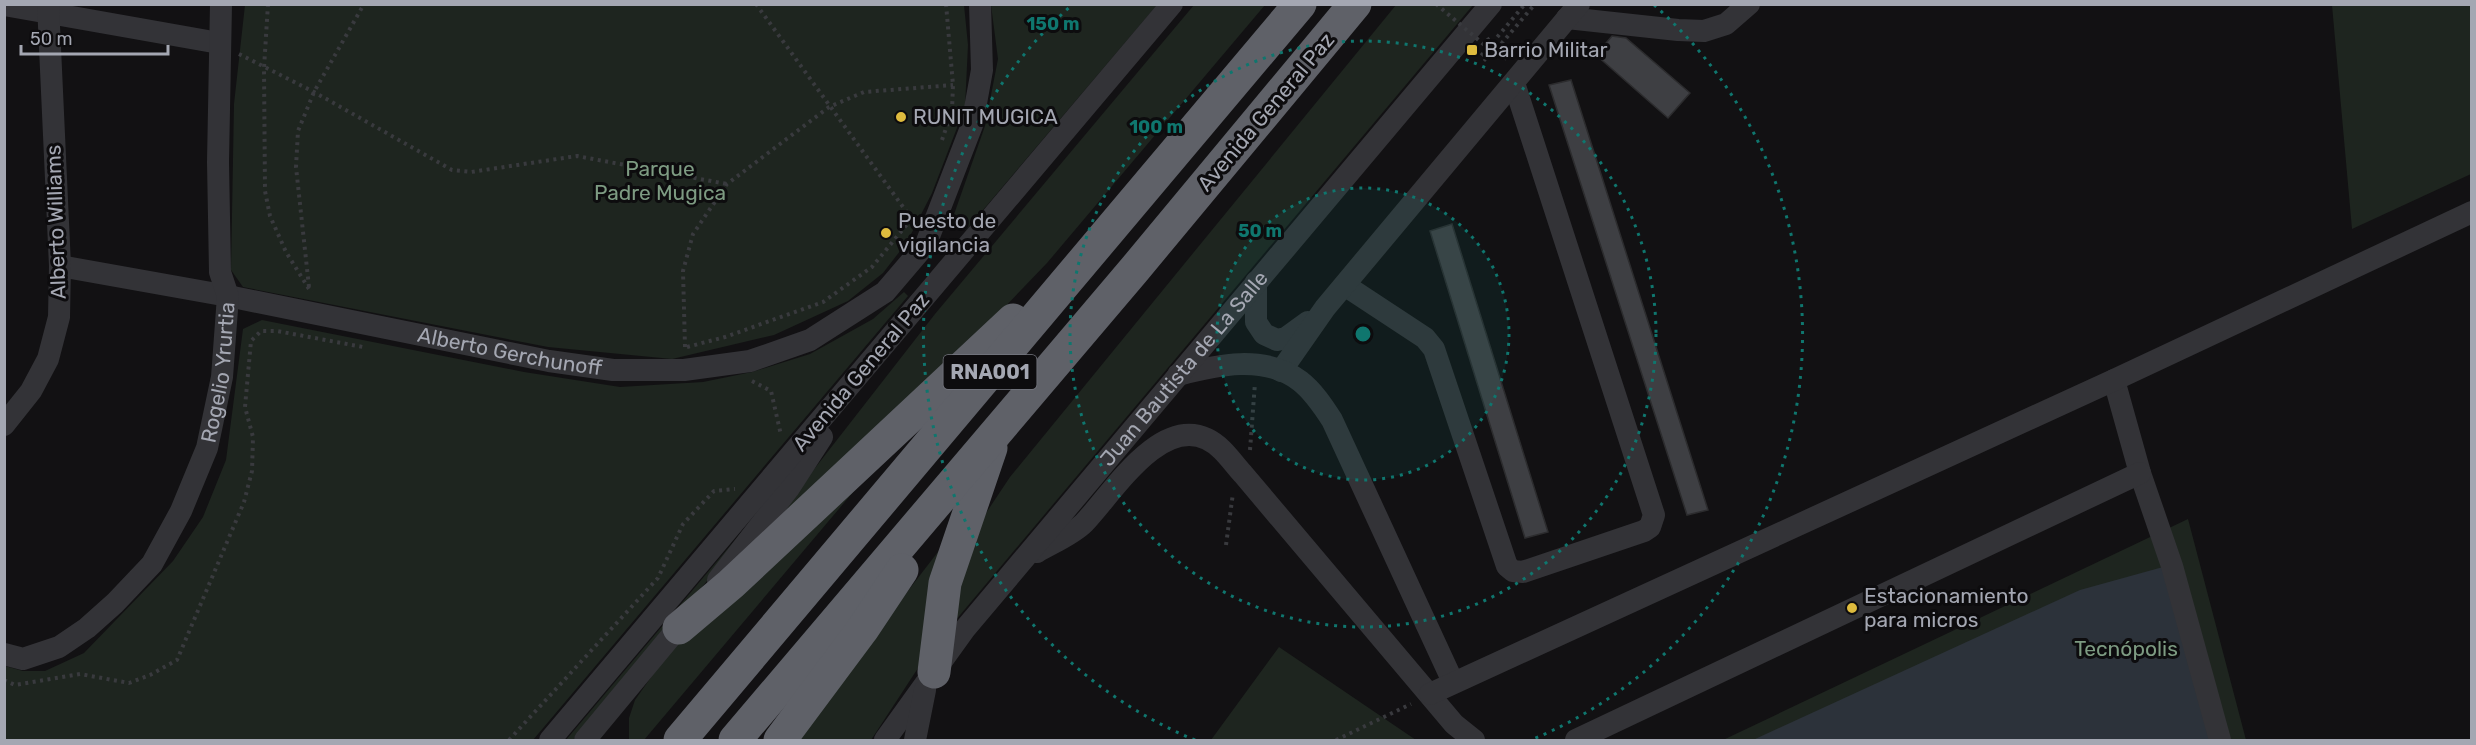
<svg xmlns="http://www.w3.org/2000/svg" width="2476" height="745" font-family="Rubik,sans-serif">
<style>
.green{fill:#1e251f}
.water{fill:#2c323a}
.building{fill:#3e3f43;stroke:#2c2c2e;stroke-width:1.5}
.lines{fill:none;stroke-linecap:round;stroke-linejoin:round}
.path{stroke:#393a3e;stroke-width:4;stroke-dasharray:3 4.5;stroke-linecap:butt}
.minor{stroke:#333337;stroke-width:22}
.highway{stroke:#5f6168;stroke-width:33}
.path-bridge{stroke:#393a3e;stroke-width:4;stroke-dasharray:3 4.5;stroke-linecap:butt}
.ring{fill:none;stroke:#0f766e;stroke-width:3;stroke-dasharray:3 6}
.poi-dot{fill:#debb3e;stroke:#0d0c0e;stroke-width:2}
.labels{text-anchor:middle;stroke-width:6;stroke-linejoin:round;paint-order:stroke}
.shield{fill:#0d0c0e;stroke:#777881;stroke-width:1.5}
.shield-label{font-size:20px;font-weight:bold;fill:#a4a7b2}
.poi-label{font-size:21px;fill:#a4a7b2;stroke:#0d0c0e;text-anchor:start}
.street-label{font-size:21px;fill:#a4a7b2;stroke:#0d0c0e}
.park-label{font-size:21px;fill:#7d9b82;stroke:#0d0c0e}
.centre{fill:#0f766e;stroke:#0d0c0e;stroke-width:3}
.ring-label{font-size:18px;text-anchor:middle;font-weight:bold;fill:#0f766e;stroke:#0d0c0e;stroke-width:6;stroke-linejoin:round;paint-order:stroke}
</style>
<rect width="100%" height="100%" fill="#121113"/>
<!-- green -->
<g class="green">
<polygon points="245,5 964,5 968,45 965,107 932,193 907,242 883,273 848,301 774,335 672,359 548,347 243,287 231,270 234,104"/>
<polygon points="991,5 1157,5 966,230 955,229 951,223 985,126 998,59"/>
<polygon points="1194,5 1265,5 1047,263 978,335 752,549 935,314"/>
<polygon points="1396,5 1473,5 955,621 956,585 986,513 1010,477"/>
<polygon points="2332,5 2471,5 2471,174 2352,229"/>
<polygon points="904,292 908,296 533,740 5,740 5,666 23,671 45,671 84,653 173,561 203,517 226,460 243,329 262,320 524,372 620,387 703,382 752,372 810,354 873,319"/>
<polygon points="881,459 644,740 629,740 629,718 635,700 673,646"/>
<polygon points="2188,519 2246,740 1723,740"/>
<polygon points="746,527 750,530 573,740 566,740"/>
<polygon points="941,548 920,665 871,740 793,740"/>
<polygon points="1279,647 1416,740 1211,740"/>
</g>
<!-- water -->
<polygon class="water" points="2163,567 2210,740 1753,740 2080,590"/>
<!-- building -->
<g class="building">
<polygon points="1612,36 1626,38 1690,93 1668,118 1596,55"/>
<polygon points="1571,80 1708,510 1687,515 1549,85"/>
<polygon points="1452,224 1548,532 1525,538 1430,231"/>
</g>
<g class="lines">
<!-- path -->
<g class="path">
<polyline points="268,4 264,68 265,191 270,216 286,252 309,289 313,291"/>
<polyline points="756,4 911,218"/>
<polyline points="1487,38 1496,50 1487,61 1481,56 1488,48"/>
<polyline points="239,54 314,92 452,170 471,172 577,156 727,184"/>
<polyline points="1507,59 1496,50 1535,4"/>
<polyline points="942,140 952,111 953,85 946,4"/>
<polyline points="309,287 296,167 298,131 314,92 364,4"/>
<polyline points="685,347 683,271 693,234 727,184 829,107 864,92 953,85"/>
<polyline points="687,347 725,337 823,302 872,267 913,217"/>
<polyline points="752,381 771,391 781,435"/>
<polyline points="1250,450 1255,383"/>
<polyline points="1226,545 1233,493"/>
<polyline points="4,680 15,685 80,674 129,683 150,675 177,660 244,502 252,471 253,437 245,407 251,341 261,331 277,331 363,347"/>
<polyline points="509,740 658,578 683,524 714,491 735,489"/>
<polyline points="1336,740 1411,704"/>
</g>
<!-- minor -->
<g class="minor">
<polyline points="4,5 219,43"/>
<polyline points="1567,18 1678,30 1704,31 1726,24 1749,4"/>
<path id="s1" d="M60 266 228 296 549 361 613 370H684L750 361 810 340 885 292 926 244 972 125 982 70 980 4"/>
<polyline points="1256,282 1256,322 1264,334 1277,340 1286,338 1308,322"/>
<polyline points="1346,286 1425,338 1434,349 1507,566 1513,571 1523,572 1644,531 1650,527 1654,515 1514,83"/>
<polyline points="1281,371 1325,308 1579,4"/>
<path d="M1178 375C1216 365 1265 354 1300 381 1313 391 1323 406 1332 420L1453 682"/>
<polyline points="2114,380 2140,473 2172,566 2220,740"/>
<polyline points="4,425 31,391 48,359 59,317 60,266 48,4"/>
<path d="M1037 552C1052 543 1072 535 1084 523 1112 494 1159 416 1207 439 1222 446 1232 462 1243 474L1454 724 1474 740"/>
<polyline points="718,580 789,488 822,437"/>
<path id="s2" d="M4 654 23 659 59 647 87 628 115 603 152 564 181 511 207 448 222 377 228 296 220 272 218 162 221 4"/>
<polyline points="1430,694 2114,380 2472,212"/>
<polyline points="550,740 1172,4"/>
<polyline points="585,740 687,617"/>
<path id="s3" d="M885 740 964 630 1491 4"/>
<polyline points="915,740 925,690"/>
<polyline points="1576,740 2140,473"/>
</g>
<!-- highway -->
<g class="highway">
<polyline points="679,628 731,584 1013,320"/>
<polyline points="934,672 945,583 991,448"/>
<polyline points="680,740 1300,4"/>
<polyline points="735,740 1134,270 1355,4"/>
<polyline points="780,740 862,630 902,570"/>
</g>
<!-- path-bridge -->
<polyline class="path-bridge" points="1436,4 1488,48 1525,4"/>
</g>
<!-- distance rings -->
<circle cx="1363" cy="334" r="146" fill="#0f766e" fill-opacity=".12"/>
<g class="ring">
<circle cx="1363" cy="334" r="146"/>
<circle cx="1363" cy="334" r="293"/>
<path d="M1195 740A439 439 0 0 1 1072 5M1654 5A439 439 0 0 1 1531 740"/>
</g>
<!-- markers -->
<g class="poi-dot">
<rect x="1466" y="44" width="12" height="12" rx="3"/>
<circle cx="901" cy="117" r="6"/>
<circle cx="886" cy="233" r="6"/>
<circle cx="1852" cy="608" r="6"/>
</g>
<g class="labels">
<!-- shield labels -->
<rect class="shield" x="943.5" y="355" width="93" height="34" rx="4.5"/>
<g class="shield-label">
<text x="990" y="379">RNA001</text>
</g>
<!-- poi labels -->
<g class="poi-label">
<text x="1484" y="57">Barrio Militar</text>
<text x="913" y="124">RUNIT MUGICA</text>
<text x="898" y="228">Puesto de<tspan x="898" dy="24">vigilancia</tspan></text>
<text x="1864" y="603">Estacionamiento<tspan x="1864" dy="24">para micros</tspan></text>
</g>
<!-- street labels -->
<g class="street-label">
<text transform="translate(1266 112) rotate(-50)" y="7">Avenida General Paz</text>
<text transform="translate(56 222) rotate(-92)" y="7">Alberto Williams</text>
<text dy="7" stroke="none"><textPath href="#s1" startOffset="458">Alberto Gerchunoff</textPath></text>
<text dy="7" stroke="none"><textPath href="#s3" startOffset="477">Juan Bautista de La Salle</textPath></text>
<text dy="7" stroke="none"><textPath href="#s2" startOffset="388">Rogelio Yrurtia</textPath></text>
<text transform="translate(861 372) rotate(-50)" y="7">Avenida General Paz</text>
</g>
<!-- park labels -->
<g class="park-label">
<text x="660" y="176">Parque<tspan x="660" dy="24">Padre Mugica</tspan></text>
<text x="2126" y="656">Tecnópolis</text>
</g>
</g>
<circle cx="1363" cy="334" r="9" class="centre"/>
<g class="ring-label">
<text x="1053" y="30">150 m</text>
<text x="1156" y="133">100 m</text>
<text x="1260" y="237">50 m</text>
</g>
<!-- border -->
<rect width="2476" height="745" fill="none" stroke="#a4a7b2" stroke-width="12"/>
<!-- scale -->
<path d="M21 45v9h147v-9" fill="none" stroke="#a4a7b2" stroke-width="3"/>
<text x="30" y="45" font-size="18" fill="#a4a7b2" stroke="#0d0c0e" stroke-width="4.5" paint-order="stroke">50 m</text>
</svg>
